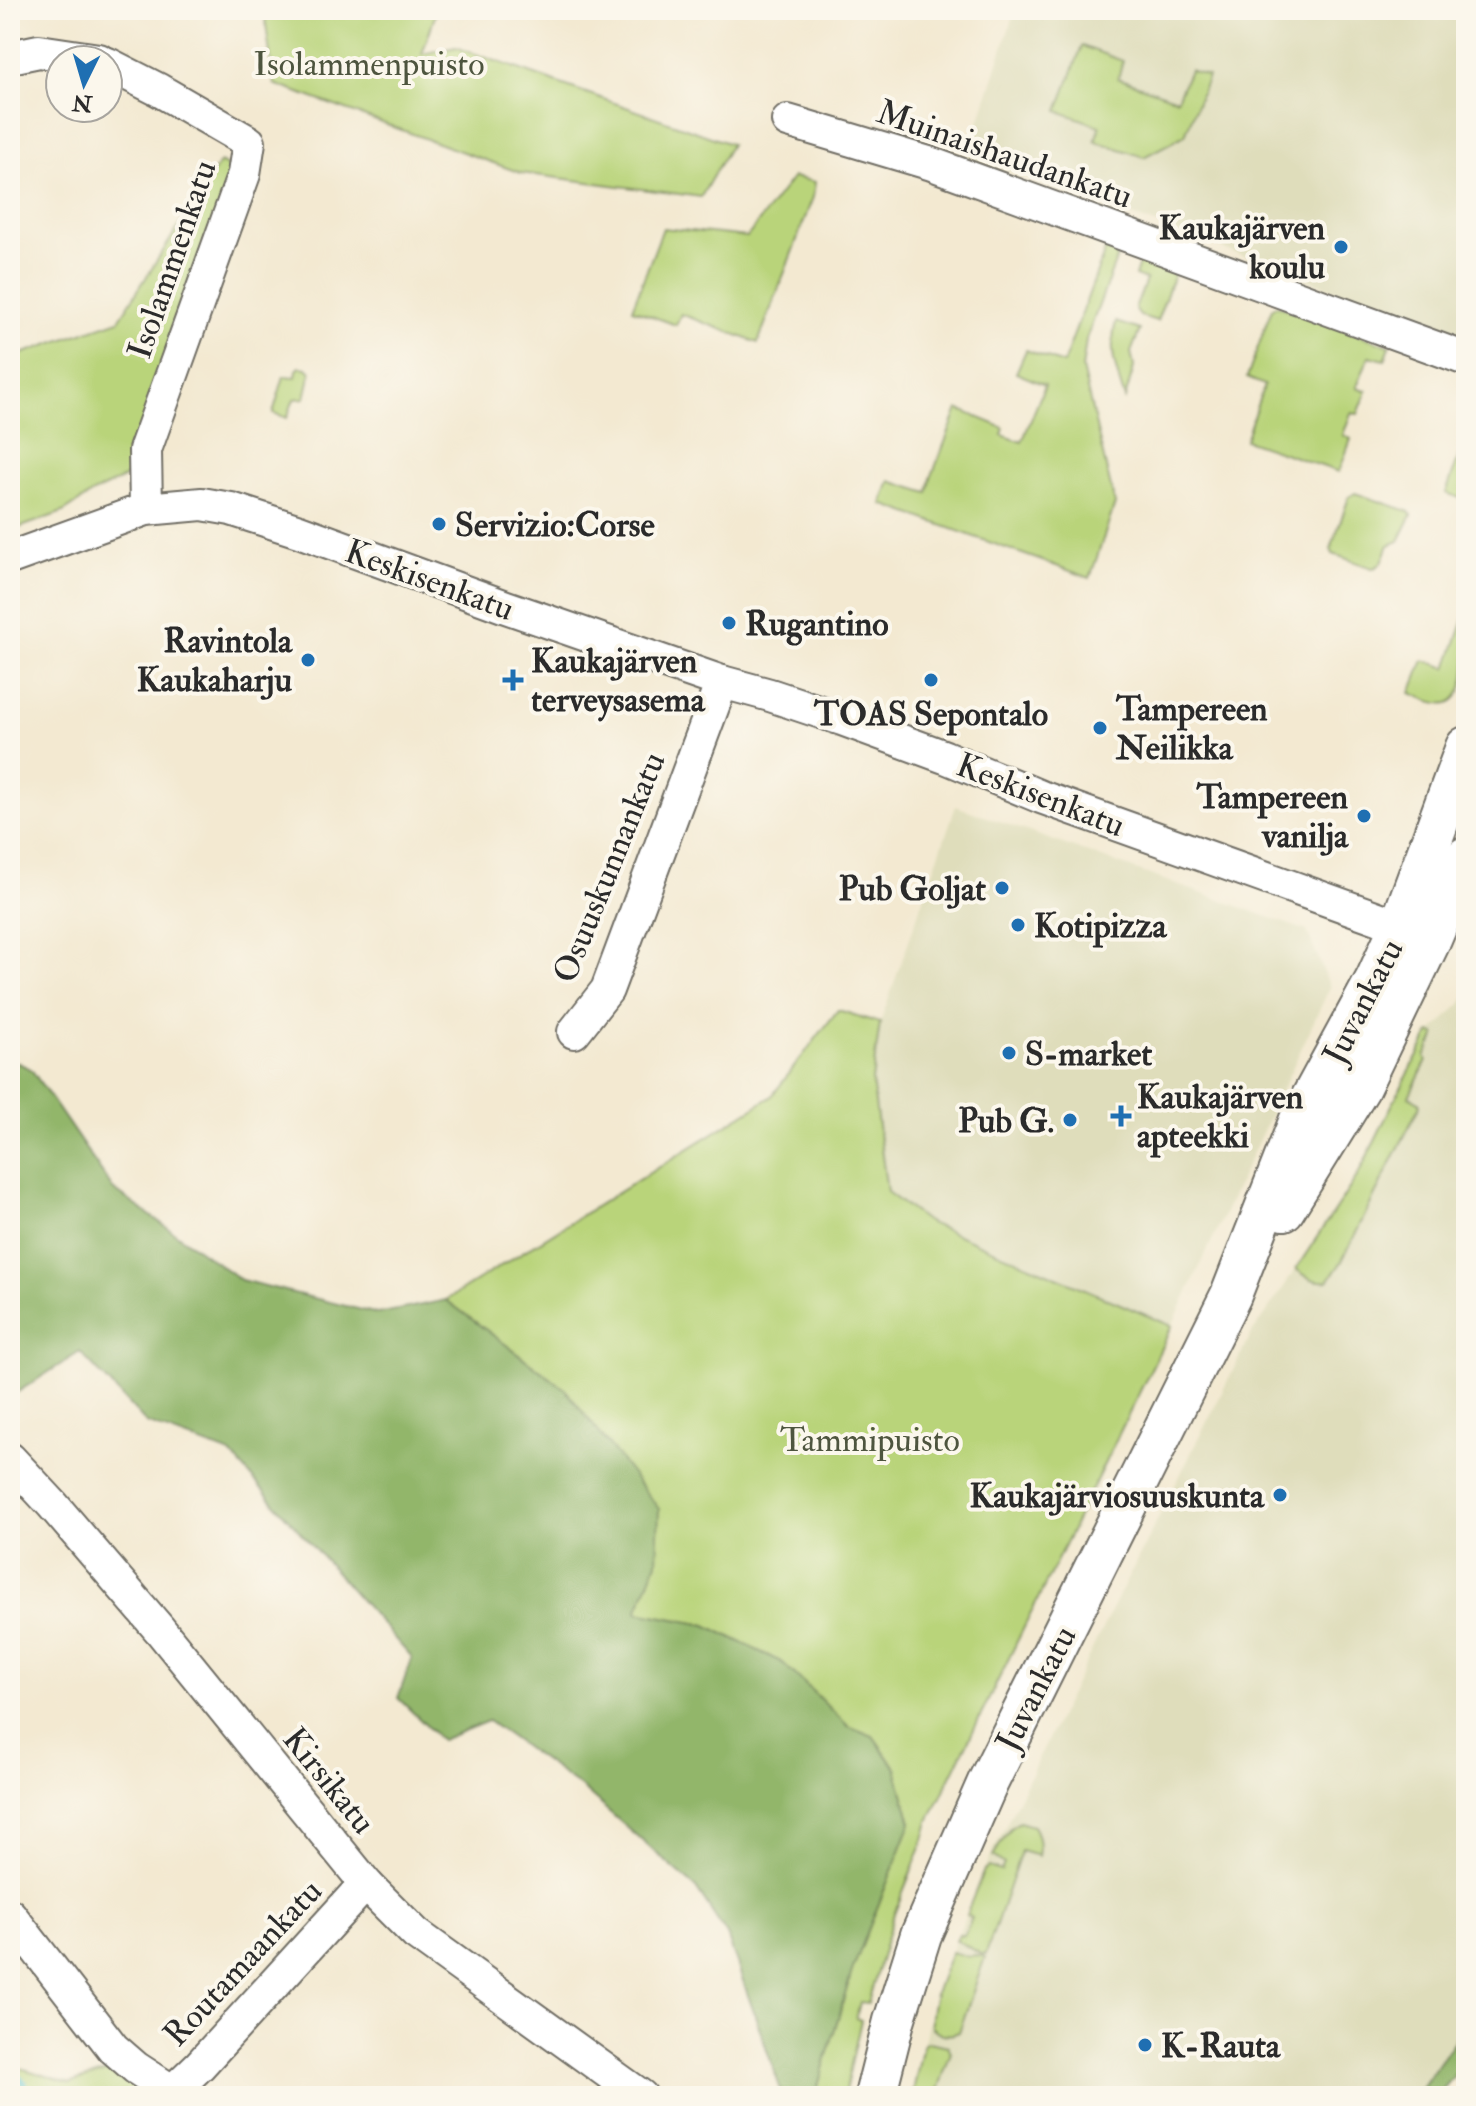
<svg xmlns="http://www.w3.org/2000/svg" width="1476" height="2106" font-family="'IM FELL Double Pica',serif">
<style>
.built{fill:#dfddbb}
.green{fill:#b9d47a;stroke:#728052;stroke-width:2}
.forest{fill:#92b66a;stroke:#5e704a;stroke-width:2}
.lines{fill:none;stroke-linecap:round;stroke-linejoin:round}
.stream{stroke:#52c0c9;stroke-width:7}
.minor-casing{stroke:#716e65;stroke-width:36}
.major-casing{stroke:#716e65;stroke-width:44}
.minor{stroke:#fff;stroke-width:32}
.major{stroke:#fff;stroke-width:40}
.poi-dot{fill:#1f6fb2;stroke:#fbf7ec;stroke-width:3}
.labels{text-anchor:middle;stroke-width:8;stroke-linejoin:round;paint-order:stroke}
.park-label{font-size:34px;fill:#4e553f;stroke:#fbf7ec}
.street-label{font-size:34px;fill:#2b2b2b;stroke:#fbf7ec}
.poi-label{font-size:34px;font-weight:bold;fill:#2b2b2b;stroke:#fbf7ec;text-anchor:start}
</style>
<rect width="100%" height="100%" fill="#fbf7ec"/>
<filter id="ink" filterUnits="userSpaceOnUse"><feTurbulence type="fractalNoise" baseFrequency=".0125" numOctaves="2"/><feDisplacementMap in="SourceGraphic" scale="16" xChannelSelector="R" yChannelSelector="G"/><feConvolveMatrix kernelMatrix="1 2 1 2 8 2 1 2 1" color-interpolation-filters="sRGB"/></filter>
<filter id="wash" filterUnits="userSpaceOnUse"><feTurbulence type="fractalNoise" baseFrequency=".006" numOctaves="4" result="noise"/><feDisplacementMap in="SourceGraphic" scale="32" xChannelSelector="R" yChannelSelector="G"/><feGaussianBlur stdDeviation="1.8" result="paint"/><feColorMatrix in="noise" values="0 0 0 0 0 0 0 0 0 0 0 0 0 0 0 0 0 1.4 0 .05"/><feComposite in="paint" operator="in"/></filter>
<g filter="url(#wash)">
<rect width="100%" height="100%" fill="#f3e9d1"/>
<!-- built -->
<g class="built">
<polygon points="1015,10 1466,10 1466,337 968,156"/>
<polygon points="956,806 1307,931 1330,987 1172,1326 927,1222 887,1192 872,1081 880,1023"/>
<polygon points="1466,996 1466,2025 1416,2096 912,2096 935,1992 984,1870 1101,1631 1251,1335 1329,1221 1358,1175 1395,1099 1430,1033 1461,1004"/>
</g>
<!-- green -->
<g class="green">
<polygon points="264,10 437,10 422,54 456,47 731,144 701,197 521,173 274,84"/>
<polygon points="1082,46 1123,61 1118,78 1177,99 1190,70 1208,76 1185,135 1144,157 1095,141 1100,126 1058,111"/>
<polygon points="220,162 233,169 133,473 93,493 63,512 10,531 10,358 119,320"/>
<polygon points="793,177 815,182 813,197 758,343 681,314 676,325 632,309 663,228 747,237"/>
<polygon points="1107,245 1120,249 1086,340 1082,369 1115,504 1090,578 882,504 890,481 928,493 931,478 958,409 1004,428 1002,435 1022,442 1045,385 1016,373 1026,350 1063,364"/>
<polygon points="1141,257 1176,269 1157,321 1140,316 1135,309 1146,280 1135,276"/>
<polygon points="1276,305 1390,346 1385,360 1369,356 1357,387 1367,391 1358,414 1351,413 1343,435 1351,439 1339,472 1245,440 1264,385 1247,378 1272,308"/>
<path d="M1116 322 1140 330 1131 352 1134 367 1125 399C1116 370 1108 352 1116 322Z"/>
<polygon points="300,367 307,368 311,372 305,398 294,399 287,418 273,413 284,376 296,377 297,370"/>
<polygon points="1466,436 1466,500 1446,493"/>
<path d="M1355 493 1408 511 1412 515 1399 541 1389 545C1385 554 1383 567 1372 568L1333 554 1331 549 1349 497Z"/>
<path d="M1466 614C1466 634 1473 697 1448 703 1437 706 1421 697 1411 693L1424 660 1447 668Z"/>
<polygon points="838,1010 880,1023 872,1081 887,1192 927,1222 1172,1326 929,1821 924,1840 892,1919 868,2003 860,2002 856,2018 861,2020 844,2096 815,2096 852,1971 911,1823 896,1768 873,1736 848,1726 783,1663 706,1625 636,1612 657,1562 565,1389 446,1300 771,1097"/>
<path d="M1430 1033 1435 1034 1436 1036 1425 1057 1427 1061 1409 1096 1419 1102 1420 1105 1341 1263 1328 1281C1314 1283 1307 1277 1296 1269L1358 1175 1395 1099Z"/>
<path d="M1019 1822 1033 1826C1039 1836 1040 1845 1038 1856L1021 1851 986 1954H981L956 1940 959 1934 964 1935 972 1918 966 1915 984 1870 989 1867 1001 1871 1004 1864 993 1856 1010 1828Z"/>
<path d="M951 1952 965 1956 976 1955 985 1957 959 2032C949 2037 939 2034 931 2027 929 2000 942 1976 951 1952Z"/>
<polygon points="928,2042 948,2046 951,2052 936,2096 912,2096 923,2045"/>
<polygon points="10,2065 71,2083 109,2071 138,2081 151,2096 10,2096"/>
</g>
<!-- forest -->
<g class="forest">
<polygon points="10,1059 31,1069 113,1189 241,1280 378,1314 446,1300 565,1389 659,1509 657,1562 637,1612 706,1625 783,1663 848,1726 873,1736 896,1768 911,1823 852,1971 815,2096 783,2096 727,1935 696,1888 582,1788 488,1721 441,1740 398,1698 412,1658 231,1454 146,1423 80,1352 10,1397"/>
<polygon points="1466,2025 1466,2062 1437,2096 1416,2096"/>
</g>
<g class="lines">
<!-- stream -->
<polyline class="stream" points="10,2071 24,2083"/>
</g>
</g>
<g filter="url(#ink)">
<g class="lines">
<defs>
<g id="minor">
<polyline points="10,57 39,51 99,60"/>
<polyline points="108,64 159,90 249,142 244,174 145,450 146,509"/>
<polyline points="788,121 932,164 1466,359"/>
<polyline points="10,558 146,509 202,504 231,509 299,531 506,607 722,682 770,695 842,719 945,757 1041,797 1400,926"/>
<polyline points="574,1032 607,990 722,682"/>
<polyline points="10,1459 52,1504 160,1630 367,1885 416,1934 641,2096"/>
<polyline points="10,1915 113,2048 136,2068 179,2096"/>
<polyline points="173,2091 200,2065 356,1894 367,1885"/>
</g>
<g id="major">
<polyline points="1284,1210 1359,1089 1432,937 1466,857"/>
<polyline points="875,2096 894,2021 921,1935 988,1782 1231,1295 1301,1117 1376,979 1400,926 1466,747"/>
</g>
</defs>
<!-- minor casing -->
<use href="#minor" class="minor-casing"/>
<!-- major casing -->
<use href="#major" class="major-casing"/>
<!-- minor -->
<use href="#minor" class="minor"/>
<!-- major -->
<use href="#major" class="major"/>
</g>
</g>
<!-- markers -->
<g class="poi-dot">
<circle cx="1341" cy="247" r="8"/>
<circle cx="439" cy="524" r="8"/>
<circle cx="729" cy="623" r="8"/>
<circle cx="308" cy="660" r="8"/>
<path d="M509 668h8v8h8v8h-8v8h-8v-8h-8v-8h8z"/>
<circle cx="931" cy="680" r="8"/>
<circle cx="1100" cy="728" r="8"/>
<circle cx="1364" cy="816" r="8"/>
<circle cx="1002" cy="888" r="8"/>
<circle cx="1018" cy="925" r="8"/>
<circle cx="1009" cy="1053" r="8"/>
<path d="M1117 1104h8v8h8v8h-8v8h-8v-8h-8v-8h8z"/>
<circle cx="1070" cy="1120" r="8"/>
<circle cx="1280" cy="1495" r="8"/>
<circle cx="1145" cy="2045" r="8"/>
</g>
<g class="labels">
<!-- park labels -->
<g class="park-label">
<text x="369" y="75">Isolammenpuisto</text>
<text x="870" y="1451">Tammipuisto</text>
</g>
<!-- street labels -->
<g class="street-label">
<text transform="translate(1005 153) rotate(19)" y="12">Muinaishaudankatu</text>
<text transform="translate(171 259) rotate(-71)" y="12">Isolammenkatu</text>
<text transform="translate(430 579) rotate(20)" y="12">Keskisenkatu</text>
<text transform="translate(1041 794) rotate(21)" y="12">Keskisenkatu</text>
<text transform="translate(608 867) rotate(-68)" y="12">Osuuskunnankatu</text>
<text transform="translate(1362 1001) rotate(-63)" y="12">Juvankatu</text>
<text transform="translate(1035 1688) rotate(-63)" y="12">Juvankatu</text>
<text transform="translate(330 1780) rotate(51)" y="12">Kirsikatu</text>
<text transform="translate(242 1962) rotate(-47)" y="12">Routamaankatu</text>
</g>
<!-- poi labels -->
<g class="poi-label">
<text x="1325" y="239" text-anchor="end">Kaukajärven<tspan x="1325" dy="39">koulu</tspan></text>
<text x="455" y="536">Servizio:Corse</text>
<text x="745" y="635">Rugantino</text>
<text x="292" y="652" text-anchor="end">Ravintola<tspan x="292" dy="39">Kaukaharju</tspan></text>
<text x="531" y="672">Kaukajärven<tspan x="531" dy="39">terveysasema</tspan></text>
<text x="1116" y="720">Tampereen<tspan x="1116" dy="39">Neilikka</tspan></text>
<text x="931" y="725" text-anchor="middle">TOAS Sepontalo</text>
<text x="1348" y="808" text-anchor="end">Tampereen<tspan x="1348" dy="39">vanilja</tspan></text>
<text x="986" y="900" text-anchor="end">Pub Goljat</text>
<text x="1034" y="937">Kotipizza</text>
<text x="1025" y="1065">S-market</text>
<text x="1137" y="1108">Kaukajärven<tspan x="1137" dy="39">apteekki</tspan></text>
<text x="1054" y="1132" text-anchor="end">Pub G.</text>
<text x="1264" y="1507" text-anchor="end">Kaukajärviosuuskunta</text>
<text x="1161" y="2057">K-Rauta</text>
</g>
</g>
<!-- margin -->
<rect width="1476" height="2106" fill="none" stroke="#fbf7ec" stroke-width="40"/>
<!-- north arrow -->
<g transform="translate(84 84) rotate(185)"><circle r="38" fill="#fbf7ec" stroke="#a8a59f" stroke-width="2"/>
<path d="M0-6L14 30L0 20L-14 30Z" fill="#1f6fb2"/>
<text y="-12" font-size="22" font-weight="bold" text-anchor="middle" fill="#2b2b2b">N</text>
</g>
</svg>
